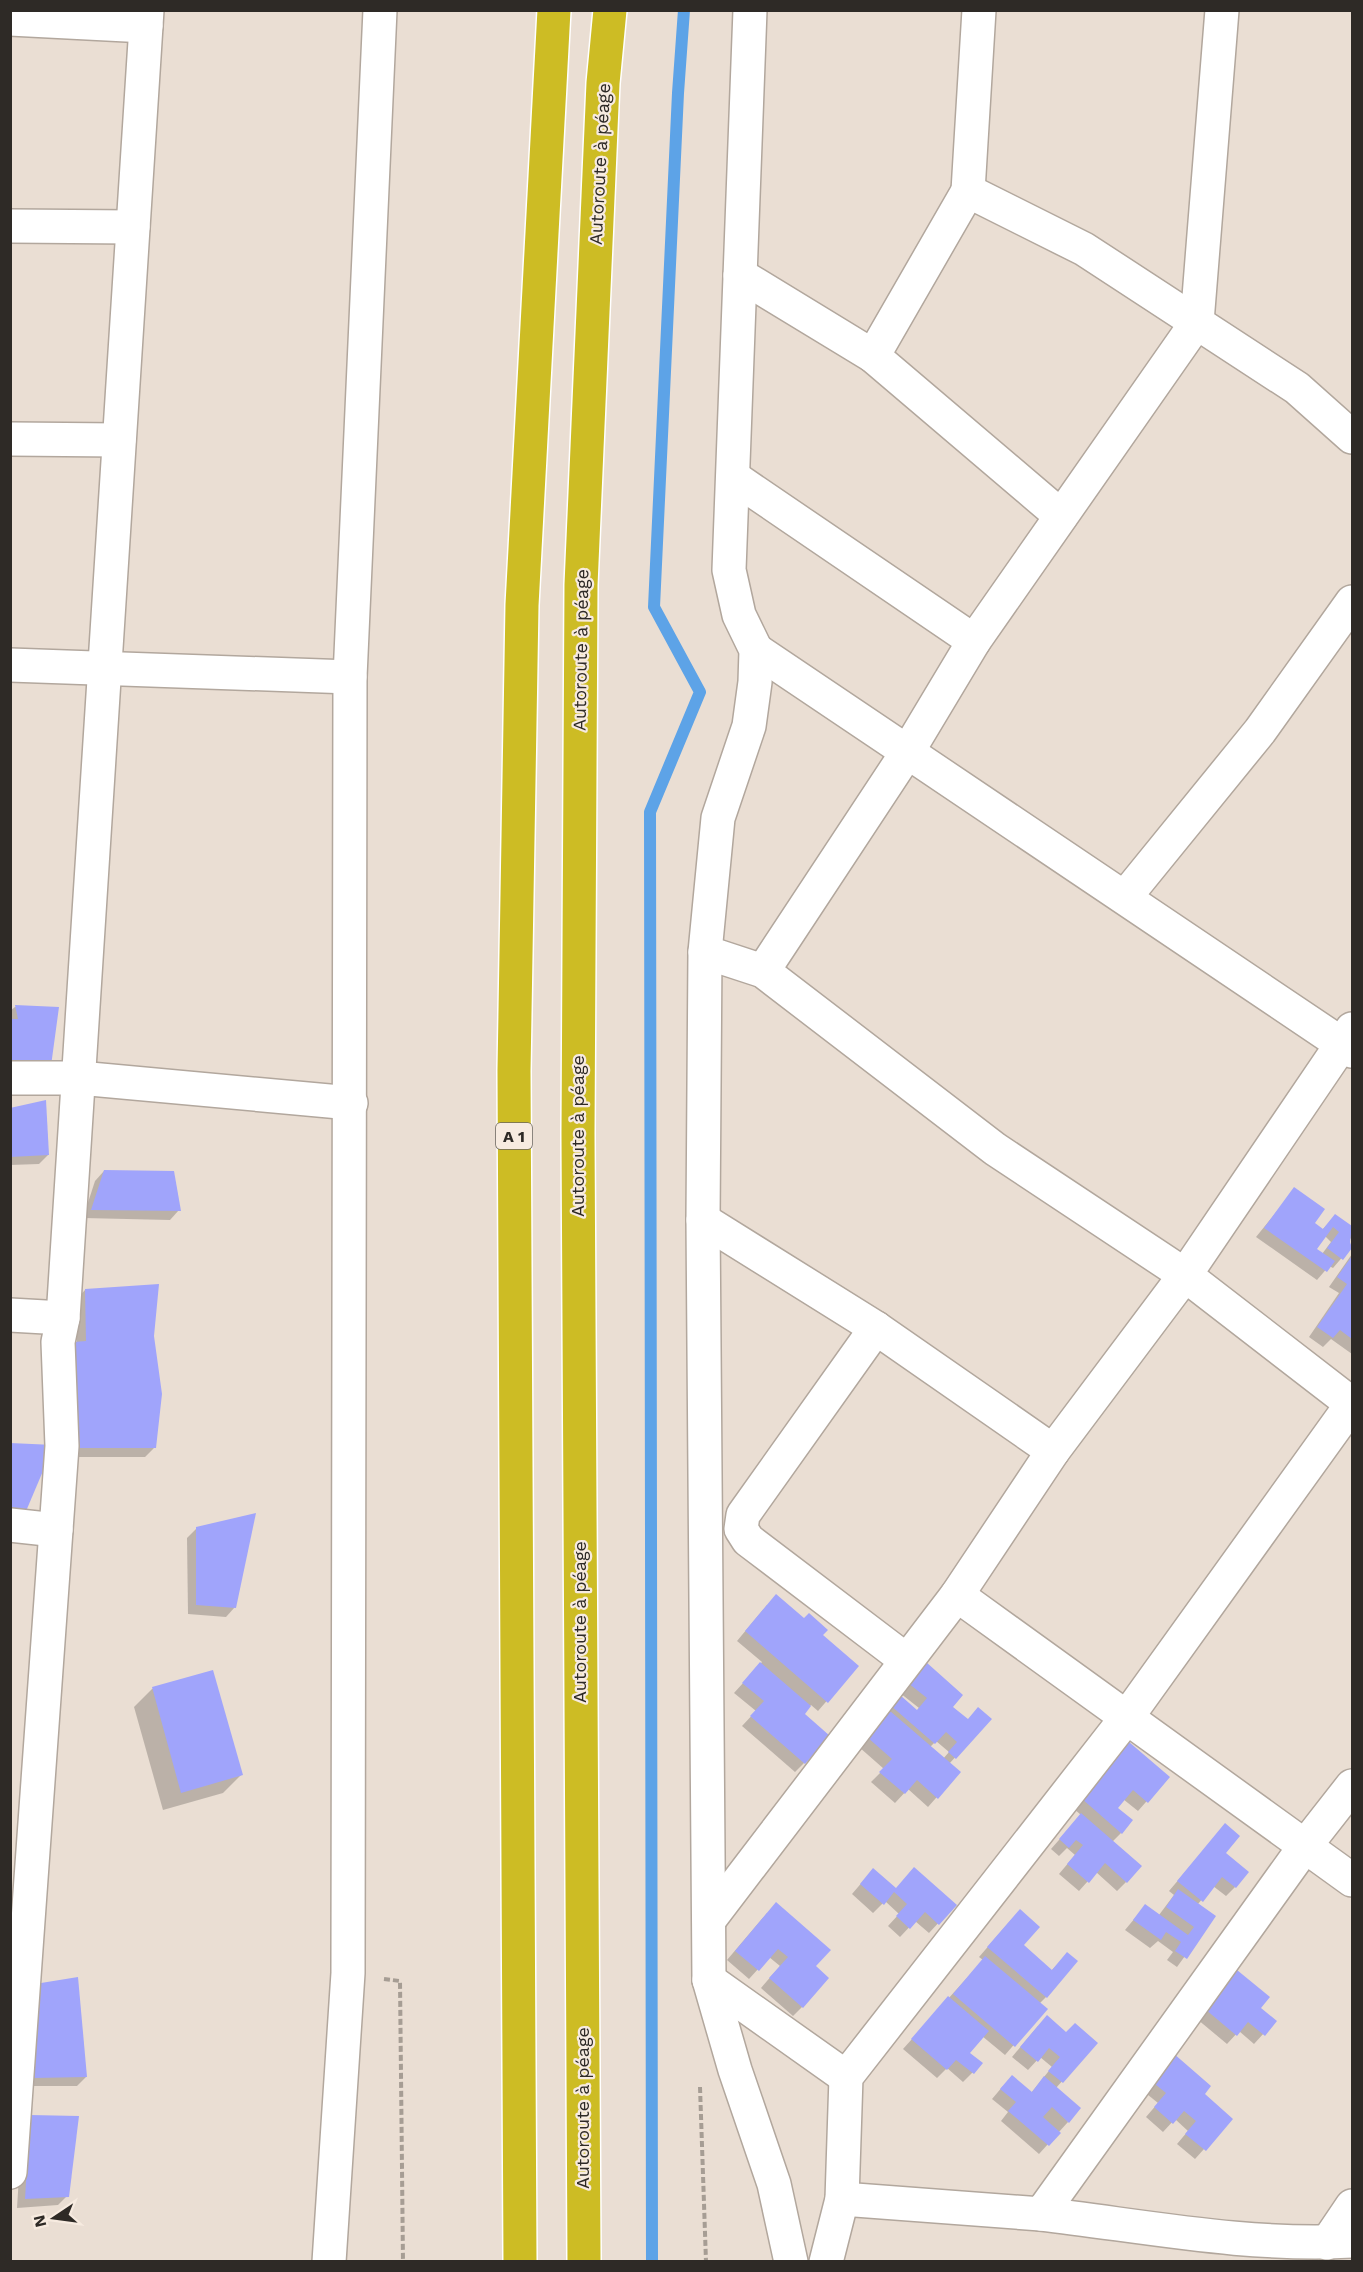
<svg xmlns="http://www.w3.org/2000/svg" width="1363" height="2272" font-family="'Work Sans',sans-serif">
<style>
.shadow{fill:#0003;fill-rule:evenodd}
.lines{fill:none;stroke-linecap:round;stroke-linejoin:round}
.stream{stroke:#5da3e7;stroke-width:12}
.building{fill:#a0a4fb}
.minor-casing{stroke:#b2a79d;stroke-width:36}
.motorway-casing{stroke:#fff;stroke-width:36}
.path{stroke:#a69d94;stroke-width:4;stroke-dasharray:6 3;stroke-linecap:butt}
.minor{stroke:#fff;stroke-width:33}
.motorway{stroke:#cdbc24;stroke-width:33}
.labels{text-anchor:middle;stroke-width:4.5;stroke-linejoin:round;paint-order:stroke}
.shield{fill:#f7ebe0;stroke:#6a645e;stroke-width:1.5}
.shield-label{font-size:16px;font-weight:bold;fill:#2e2a26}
.street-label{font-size:18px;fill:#2e2a26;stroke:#f7ebe0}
</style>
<rect width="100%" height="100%" fill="#eaded3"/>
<!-- shadow -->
<g class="shadow">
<polygon points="15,1007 57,1008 10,1073 10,1011"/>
<polygon points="10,1110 48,1155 39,1164 10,1165"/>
<polygon points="104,1171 179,1210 170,1220 83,1218 95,1181"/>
<path d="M1295 1189 1313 1224 1322 1230 1335 1216 1352 1228V1236L1348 1243 1352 1246 1333 1268 1329 1266 1317 1280 1256 1237ZM1325 1236 1331 1242 1322 1254 1315 1249Z"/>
<polygon points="1352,1254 1352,1354 1331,1339 1323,1347 1309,1337 1339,1293 1329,1287"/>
<polygon points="85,1290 152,1337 154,1448 145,1457 65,1457 77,1344 76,1300"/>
<polygon points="197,1528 235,1607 226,1617 188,1614 187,1538"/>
<polygon points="767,1605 821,1635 857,1666 818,1711 811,1705 803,1714 804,1763 795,1772 742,1726 756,1711 734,1693 762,1662 737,1641"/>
<polygon points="212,1672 241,1775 223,1793 163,1810 134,1707 152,1689"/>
<path d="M917 1673 967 1721 990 1719 949 1764 959 1772 928 1807 908 1789 895 1803 871 1782 884 1769 859 1747 885 1717 882 1715 891 1706 916 1712 919 1708 900 1693ZM936 1741 949 1752 943 1759 930 1747Z"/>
<polygon points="1120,1753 1168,1777 1138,1811 1123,1799 1116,1808 1121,1833 1112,1842 1126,1882 1117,1891 1096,1872 1079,1891 1059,1874 1075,1855 1067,1848 1059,1856 1051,1849 1081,1815 1073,1808"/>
<polygon points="1225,1825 1224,1853 1235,1887 1226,1896 1213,1886 1198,1904 1214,1916 1177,1967 1167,1960 1173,1952 1158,1941 1150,1948 1125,1930 1145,1906 1159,1915 1174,1895 1169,1891"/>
<polygon points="864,1880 895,1890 955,1905 929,1933 915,1921 900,1937 888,1926 899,1914 885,1901 873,1913 852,1894"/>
<polygon points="767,1913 814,1966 802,2007 793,2016 761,1988 780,1966 769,1957 749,1979 727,1960"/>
<polygon points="1011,1920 1022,1946 1051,1971 1067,1954 1046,1997 1039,2004 1045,2009 1005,2055 982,2036 968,2053 981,2064 963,2082 947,2068 937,2078 903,2049 983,1960 979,1957"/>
<polygon points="1228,1981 1275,2021 1254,2044 1239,2031 1227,2044 1197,2019"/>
<polygon points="42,1985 86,2077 77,2086 26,2086 33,1994"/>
<polygon points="1038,2026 1096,2043 1056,2088 1068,2122 1039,2154 1001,2121 1008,2112 992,2099 1003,2086 1031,2093 1052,2067 1040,2057 1028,2070 1012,2057"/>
<polygon points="1173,2055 1202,2094 1231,2119 1195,2159 1177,2144 1188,2131 1175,2119 1163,2132 1146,2117 1158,2103 1142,2090"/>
<polygon points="22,2126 67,2196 58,2205 17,2208"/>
</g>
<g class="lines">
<!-- stream -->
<polyline class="stream" points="652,2262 650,812 700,692 654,607 678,93 684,10"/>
</g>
<!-- building -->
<g class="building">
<polygon points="15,1005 59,1007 51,1066 10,1063 10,1019 18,1019"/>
<polygon points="46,1100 49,1155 10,1157 10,1108"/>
<polygon points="104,1170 174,1171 181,1211 91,1210"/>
<polygon points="1294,1187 1325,1209 1315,1223 1323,1229 1335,1214 1352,1226 1350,1242 1352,1248 1343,1260 1327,1248 1339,1232 1333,1227 1317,1249 1335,1261 1327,1272 1264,1228"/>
<polygon points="1352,1256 1352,1339 1340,1330 1333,1338 1317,1327 1347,1284 1337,1277"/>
<polygon points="159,1284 154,1336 162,1394 156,1448 73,1448 77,1394 61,1343 86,1341 85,1289"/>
<polygon points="10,1443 54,1445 21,1523 10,1520"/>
<polygon points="256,1513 236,1608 196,1605 196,1527"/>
<polygon points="776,1594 804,1618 809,1613 828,1630 823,1635 859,1666 828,1703 745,1631"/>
<polygon points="760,1662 811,1706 805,1714 830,1736 805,1764 750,1716 764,1701 742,1683"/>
<polygon points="926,1662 963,1695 953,1707 968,1719 978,1707 992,1719 956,1759 948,1752 957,1742 946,1732 935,1744 890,1705 900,1695 917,1710 927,1698 908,1683"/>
<polygon points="213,1670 243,1775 181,1793 152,1687"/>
<polygon points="890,1711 961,1772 938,1799 917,1780 905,1794 879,1772 892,1759 867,1737"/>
<polygon points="1129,1742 1170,1777 1148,1803 1133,1790 1118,1808 1133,1820 1122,1834 1081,1798"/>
<polygon points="1081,1813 1142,1866 1127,1883 1105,1863 1089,1883 1067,1864 1083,1845 1076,1840 1069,1848 1059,1839"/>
<polygon points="1225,1823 1240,1836 1226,1853 1249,1872 1236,1888 1222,1877 1203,1902 1177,1881"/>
<polygon points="914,1867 957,1905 939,1925 925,1912 910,1929 896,1916 907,1904 894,1892 884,1905 860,1884 873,1868 896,1888"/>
<polygon points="1178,1889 1216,1916 1187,1959 1175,1951 1181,1942 1166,1932 1161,1940 1133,1920 1145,1904 1188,1935 1194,1927 1166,1907"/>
<polygon points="776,1902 831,1950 816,1966 829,1978 803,2008 769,1978 788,1957 778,1949 759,1971 735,1951"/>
<polygon points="1020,1909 1040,1927 1024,1945 1052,1970 1067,1952 1078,1961 1047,1998 987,1947"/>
<polygon points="985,1956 1048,2009 1015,2047 953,1994"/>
<polygon points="1237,1970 1270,1997 1261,2008 1277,2021 1265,2036 1248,2022 1237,2036 1205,2009"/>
<polygon points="78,1977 87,2077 34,2078 41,1983"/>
<polygon points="948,1996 989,2031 970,2053 983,2063 974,2074 956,2060 947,2070 911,2039"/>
<polygon points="1047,2015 1066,2032 1075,2023 1098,2043 1063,2083 1048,2071 1060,2057 1049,2048 1038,2062 1020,2047"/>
<polygon points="1173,2053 1211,2086 1205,2094 1233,2119 1206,2151 1185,2134 1196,2121 1184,2111 1173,2124 1154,2107 1166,2093 1150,2080"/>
<polygon points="1012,2075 1032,2092 1044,2076 1081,2108 1069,2123 1052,2107 1043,2117 1061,2133 1049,2146 1008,2111 1016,2102 1000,2089"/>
<polygon points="30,2115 79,2116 69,2197 25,2199"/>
</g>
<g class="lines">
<defs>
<g id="minor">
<polyline points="750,10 729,570 739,615 756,650 755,682 749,726 718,818 705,952 703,1220 709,1980 735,2070 774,2184 791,2262"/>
<polyline points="10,19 146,26"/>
<polyline points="968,191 979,10"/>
<polyline points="10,226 133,227"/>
<polyline points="740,275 873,356"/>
<polyline points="10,439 119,440"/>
<polyline points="733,477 974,641"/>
<polyline points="1061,516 873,356 968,191 1084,249 1297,388 1352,437"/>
<polyline points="756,650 1352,1051"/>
<polyline points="10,665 350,677"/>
<polyline points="1125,897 1260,731 1352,602"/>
<polyline points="705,952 763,971 995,1149 1185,1275 1352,1404"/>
<polyline points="763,971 908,751 974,641 1197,322 1222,10"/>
<polyline points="10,1078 79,1078 351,1103"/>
<polyline points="703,1220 876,1328 1053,1451"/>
<polyline points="10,1315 63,1318"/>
<polyline points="876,1328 743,1515 741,1529 748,1540 906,1660"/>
<polyline points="10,1525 56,1530"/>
<polyline points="957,1595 1352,1880"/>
<polyline points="709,1920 957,1595 1053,1451 1185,1275 1352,1029"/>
<polyline points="709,1980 846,2077"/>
<polyline points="10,2172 62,1446 58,1342 63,1318 147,10"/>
<polyline points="842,2199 1041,2214 1305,1846 1352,1786"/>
<path d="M1041 2214C1144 2226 1249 2247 1352 2241"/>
<polyline points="1327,2243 1352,2206"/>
<polyline points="329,2262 348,1973 350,677 380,10"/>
<polyline points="826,2262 842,2199 846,2077 1127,1717 1352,1404"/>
</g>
<g id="motorway">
<polyline points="520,2262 514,1071 522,605 554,10"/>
<polyline points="584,2262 578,1133 581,585 603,83 610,10"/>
</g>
</defs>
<!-- minor casing -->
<use href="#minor" class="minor-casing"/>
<!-- motorway casing -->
<use href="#motorway" class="motorway-casing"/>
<!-- path -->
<g class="path">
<polyline points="384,1979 400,1981 403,2262"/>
<polyline points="700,2087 706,2262"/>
</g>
<!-- minor -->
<use href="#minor" class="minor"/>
<!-- motorway -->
<use href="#motorway" class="motorway"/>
</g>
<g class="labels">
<!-- shield labels -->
<rect class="shield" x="496" y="1123" width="36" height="26" rx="4.5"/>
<g class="shield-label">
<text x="514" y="1142">A 1</text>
</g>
<!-- street labels -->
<g class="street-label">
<text transform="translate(600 164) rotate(-87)" y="6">Autoroute à péage</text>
<text transform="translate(581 650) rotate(-89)" y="6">Autoroute à péage</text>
<text transform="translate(578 1136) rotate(-90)" y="6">Autoroute à péage</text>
<text transform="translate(580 1622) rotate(-90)" y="6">Autoroute à péage</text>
<text transform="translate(583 2108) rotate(-90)" y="6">Autoroute à péage</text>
</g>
</g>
<!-- border -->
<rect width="1363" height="2272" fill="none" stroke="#2e2a26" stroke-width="24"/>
<!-- north arrow -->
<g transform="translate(54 2218) rotate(257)" stroke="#f7ebe0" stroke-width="4.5" paint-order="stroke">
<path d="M0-4.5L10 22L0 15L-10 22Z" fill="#2e2a26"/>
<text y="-9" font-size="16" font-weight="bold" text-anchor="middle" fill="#2e2a26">N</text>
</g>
</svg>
